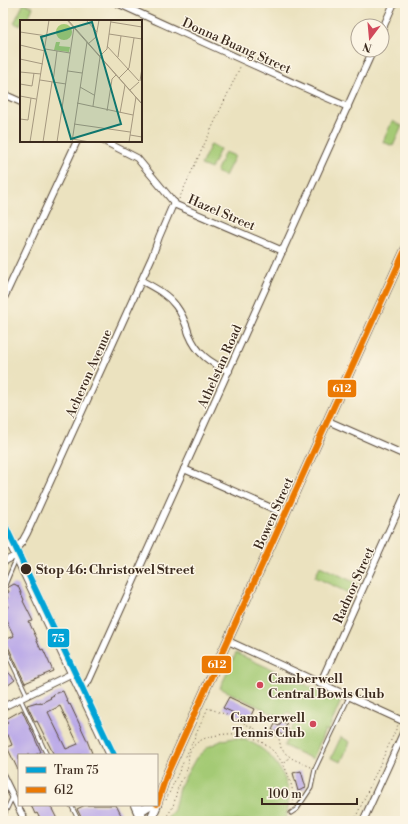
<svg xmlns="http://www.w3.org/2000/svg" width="408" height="824" font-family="'Libre Bodoni',serif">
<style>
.green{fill:#a4ca75;stroke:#707a4a}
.building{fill:#b19fe8;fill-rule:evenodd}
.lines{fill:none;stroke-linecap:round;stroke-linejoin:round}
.service-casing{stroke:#554636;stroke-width:5}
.minor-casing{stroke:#554636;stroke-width:8}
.tertiary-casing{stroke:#554636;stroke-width:10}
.primary-casing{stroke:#554636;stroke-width:12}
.path{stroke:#554636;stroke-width:1;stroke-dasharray:1 3;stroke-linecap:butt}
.service{stroke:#fff;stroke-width:3}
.minor{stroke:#fff;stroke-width:6}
.tertiary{stroke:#fff;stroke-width:8}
.primary{stroke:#fff;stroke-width:10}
.bus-1-casing{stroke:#fcf5e5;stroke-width:9}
.bus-1{stroke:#eb7903;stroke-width:6}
.tram-1-casing{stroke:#fcf5e5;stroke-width:9}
.tram-1{stroke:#03a3d6;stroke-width:6}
.stop-dot{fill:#3b2a1e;stroke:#fcf5e5;stroke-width:1.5}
.poi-dot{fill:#d1495b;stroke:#fcf5e5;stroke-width:1.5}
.labels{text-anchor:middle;stroke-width:3;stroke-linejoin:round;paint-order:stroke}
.street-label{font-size:13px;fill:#3b2a1e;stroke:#fcf5e5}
.stop-label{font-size:13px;font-weight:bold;fill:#3b2a1e;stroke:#fcf5e5;text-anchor:start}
.poi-label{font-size:13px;font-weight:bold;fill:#3b2a1e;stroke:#fcf5e5;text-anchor:start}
.inset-road{fill:none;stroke:#a5987f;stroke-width:1}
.view{fill:#0f766e;fill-opacity:0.15;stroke:#0f766e;stroke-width:2}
.inset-edge{fill:none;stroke:#3b2a1e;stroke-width:2}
.line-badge{stroke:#fcf5e5;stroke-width:1.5}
.badge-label{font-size:11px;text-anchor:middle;font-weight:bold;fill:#fff}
</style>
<rect width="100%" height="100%" fill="#fcf5e5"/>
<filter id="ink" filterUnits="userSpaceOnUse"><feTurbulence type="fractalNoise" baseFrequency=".025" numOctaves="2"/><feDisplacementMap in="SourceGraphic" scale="8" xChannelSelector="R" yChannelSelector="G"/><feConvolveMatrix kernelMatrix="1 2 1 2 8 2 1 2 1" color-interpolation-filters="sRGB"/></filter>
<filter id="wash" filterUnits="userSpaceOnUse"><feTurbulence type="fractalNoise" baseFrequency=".012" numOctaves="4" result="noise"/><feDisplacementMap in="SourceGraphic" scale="16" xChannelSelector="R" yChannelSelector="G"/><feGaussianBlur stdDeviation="0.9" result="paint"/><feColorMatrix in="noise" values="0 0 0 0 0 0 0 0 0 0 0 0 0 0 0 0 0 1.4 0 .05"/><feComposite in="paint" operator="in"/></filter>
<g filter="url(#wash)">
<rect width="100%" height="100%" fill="#ebe2bf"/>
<!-- green -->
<g class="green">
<polygon points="24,3 33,7 27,21 21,21 21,26 14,23"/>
<polygon points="392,121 402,126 393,146 383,142"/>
<polygon points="211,144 220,149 211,169 201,165"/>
<polygon points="225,152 235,156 225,176 216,172"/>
<polygon points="320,566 358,584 353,595 315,577"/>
<polygon points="236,653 341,701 328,731 325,730 313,759 284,746 297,717 287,713 284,719 220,688"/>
<polygon points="341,737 350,742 341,762 331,758"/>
<path d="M233 738C259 738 284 766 288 790 290 800 287 811 286 821H164L174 810 179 788 196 758 208 747 223 740Z"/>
</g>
<g id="blocks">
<!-- building -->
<g class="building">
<polygon points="14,584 18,586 24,600 23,601 33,621 29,622 37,639 36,639 41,650 43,649 53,671 25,683 5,640 14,636 3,614 3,609 8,607 4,600 8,598 6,594 9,592 7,588"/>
<polygon points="3,666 15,680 7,686 3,680"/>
<path d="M63 691 69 705 70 704 86 738 92 753 88 755H54L37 721 35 722 27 705 37 702V703L41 702V703L51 698 50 697 54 695 53 694ZM60 706 78 744 66 749 48 712Z"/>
<polygon points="229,697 254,709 249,720 223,708"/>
<polygon points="22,710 41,752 35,755 19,755 19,772 7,747 12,745 8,735 3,737 3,726 8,723 6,719"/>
<polygon points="282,721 287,724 285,728 288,729 285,736 272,730 275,724 279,726"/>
<polygon points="301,771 306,788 298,791 293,773"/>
<polygon points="31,805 50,805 58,821 41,821 37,813 35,814"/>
<polygon points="85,805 116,805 124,821 83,821 77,809"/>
</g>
</g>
</g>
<g filter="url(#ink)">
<use href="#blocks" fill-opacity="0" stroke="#554636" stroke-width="1"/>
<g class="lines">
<defs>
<g id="service">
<polyline points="3,590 16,559"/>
<polyline points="3,644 27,695"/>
<polyline points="20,698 47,755"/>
<polyline points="71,805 79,821"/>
<polyline points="291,813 297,809 311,788 315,769 349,697"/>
<polyline points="3,817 13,796"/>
</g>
<g id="minor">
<path d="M117 3C194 38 270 73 348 107"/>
<polyline points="382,30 394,3"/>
<polyline points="3,94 21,102"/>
<polyline points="104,141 137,158 176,205 283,251"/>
<path d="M142 281C155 288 167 294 176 306 183 315 186 324 189 334 197 354 210 363 229 371"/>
<polyline points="3,300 77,141"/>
<polyline points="328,421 405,455"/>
<polyline points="184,469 285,514"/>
<polyline points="15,550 22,542 27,533 152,257 159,237 174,202"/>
<polyline points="3,562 17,555"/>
<polyline points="228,641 405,722"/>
<polyline points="320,684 405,495"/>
<polyline points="80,688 86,684 89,680 373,50"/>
<polyline points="3,707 73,673"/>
<polyline points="3,776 25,821"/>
<polyline points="363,821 405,729"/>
</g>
<g id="tertiary">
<polyline points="157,804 167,774 405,250"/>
<polyline points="139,812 150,805"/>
<polyline points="150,821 157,805"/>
</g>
<g id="primary">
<polyline points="3,525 112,755"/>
<polyline points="136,805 143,821"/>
</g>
</defs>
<!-- service casing -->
<use href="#service" class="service-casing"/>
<!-- minor casing -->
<use href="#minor" class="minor-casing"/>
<!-- tertiary casing -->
<use href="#tertiary" class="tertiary-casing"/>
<!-- primary casing -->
<use href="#primary" class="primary-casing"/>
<!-- path -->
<g class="path">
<polyline points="179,199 241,65"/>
<polyline points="283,766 289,757"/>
<polyline points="166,800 208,708 230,716 259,731 276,735 279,739 281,748 285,753 293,759 311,767"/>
<path d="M162 821C167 816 172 810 174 803 176 797 176 791 179 786 181 780 185 775 187 769 189 764 188 759 189 754 194 738 214 735 227 734 245 733 259 738 272 750 286 763 295 787 293 806"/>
<polyline points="354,821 398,725"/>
</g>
<!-- service -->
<use href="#service" class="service"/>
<!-- minor -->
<use href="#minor" class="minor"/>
<!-- tertiary -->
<use href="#tertiary" class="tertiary"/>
<!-- primary -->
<use href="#primary" class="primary"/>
<defs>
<polyline id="bus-1" points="157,804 167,774 405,250"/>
</defs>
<!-- bus-1 casing -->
<use href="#bus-1" class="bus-1-casing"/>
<!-- bus-1 -->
<use href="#bus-1" class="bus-1"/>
<defs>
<polyline id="tram-1" points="3,521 114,755"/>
</defs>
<!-- tram-1 casing -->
<use href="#tram-1" class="tram-1-casing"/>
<!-- tram-1 -->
<use href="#tram-1" class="tram-1"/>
</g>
</g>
<!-- markers -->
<circle class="stop-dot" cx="26" cy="569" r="6"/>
<g class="poi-dot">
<circle cx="260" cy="685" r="4"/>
<circle cx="313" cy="724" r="4"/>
</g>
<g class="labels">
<!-- street labels -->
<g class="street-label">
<text transform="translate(237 45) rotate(24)" y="5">Donna Buang Street</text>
<text transform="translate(222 212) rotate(23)" y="5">Hazel Street</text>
<text transform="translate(219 366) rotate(-66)" y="5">Athelstan Road</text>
<text transform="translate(88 373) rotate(-66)" y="5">Acheron Avenue</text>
<text transform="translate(273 513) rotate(-66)" y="5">Bowen Street</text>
<text transform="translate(353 585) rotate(-66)" y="5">Radnor Street</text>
</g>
<!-- stop labels -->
<g class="stop-label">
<text x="36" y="574">Stop 46: Christowel Street</text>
</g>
<!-- poi labels -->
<g class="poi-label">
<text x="268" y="683">Camberwell<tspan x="268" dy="15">Central Bowls Club</tspan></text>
<text x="305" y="722" text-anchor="end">Camberwell<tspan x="305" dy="15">Tennis Club</tspan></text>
</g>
</g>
<!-- overview -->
<g transform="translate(20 20)">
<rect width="122" height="122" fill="#ebe2bf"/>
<path d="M36 12a8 8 0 1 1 16 0a8 8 0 1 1-16 0ZM36 22H40L39 26 50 27 49 32 34 30Z" fill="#a4ca75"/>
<path class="inset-road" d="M47 0 122 84M48 0 122 84M66 0 77 12M91 2 122 7M0 12 27 16M89 14 122 19M68 24 76 17 79 0M0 25 25 31M87 26 119 61M25 29 50 33M80 36 87 29 91 0M98 37 101 16M0 39 23 44M48 51 62 53M0 52 21 54M99 58 109 48 114 18M20 60 46 64M120 61 122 48M33 62 37 31M0 64 12 66 14 53M60 67 74 75M110 70 119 62M0 76 16 79M57 83 113 95M73 86 80 37M87 91 92 59 96 55M100 93 105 65M0 99 8 100 11 78M54 104 110 112M110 115 122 117M52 119 70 122M10 122 29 0M23 122 32 62M37 122 54 7M52 122 67 22M109 122 116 77"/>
<path class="view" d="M72 2 101 104 51 119 21 17Z"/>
<rect width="122" height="122" class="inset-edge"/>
</g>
<g class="line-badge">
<rect x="327" y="379" width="30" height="19" rx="4" fill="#eb7903"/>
<rect x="47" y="628" width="23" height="20" rx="4" fill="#03a3d6"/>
<rect x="201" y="655" width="31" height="19" rx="4" fill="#eb7903"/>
</g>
<g class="badge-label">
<text x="342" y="392">612</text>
<text x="58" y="642">75</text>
<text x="217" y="668">612</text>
</g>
<!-- margin -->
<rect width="408" height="824" fill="none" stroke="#fcf5e5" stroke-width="16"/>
<!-- legend -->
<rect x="18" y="754" width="140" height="52" fill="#fcf5e5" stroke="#afa495"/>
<rect x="26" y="767" width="20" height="6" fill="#03a3d6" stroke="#afa495"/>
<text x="54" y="774" font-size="12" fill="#3b2a1e">Tram 75</text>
<rect x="26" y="787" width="20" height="6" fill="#eb7903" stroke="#afa495"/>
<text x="54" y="794" font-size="12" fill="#3b2a1e">612</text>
<!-- north arrow -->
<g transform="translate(370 38) rotate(196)"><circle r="19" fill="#fcf5e5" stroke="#afa495"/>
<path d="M0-3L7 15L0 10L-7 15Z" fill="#d1495b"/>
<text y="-6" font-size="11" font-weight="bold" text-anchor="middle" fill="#3b2a1e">N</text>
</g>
<!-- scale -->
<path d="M262 798v6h95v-6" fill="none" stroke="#3b2a1e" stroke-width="2"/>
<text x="268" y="798" font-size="12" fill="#3b2a1e" stroke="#fcf5e5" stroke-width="3" paint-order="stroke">100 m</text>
</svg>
